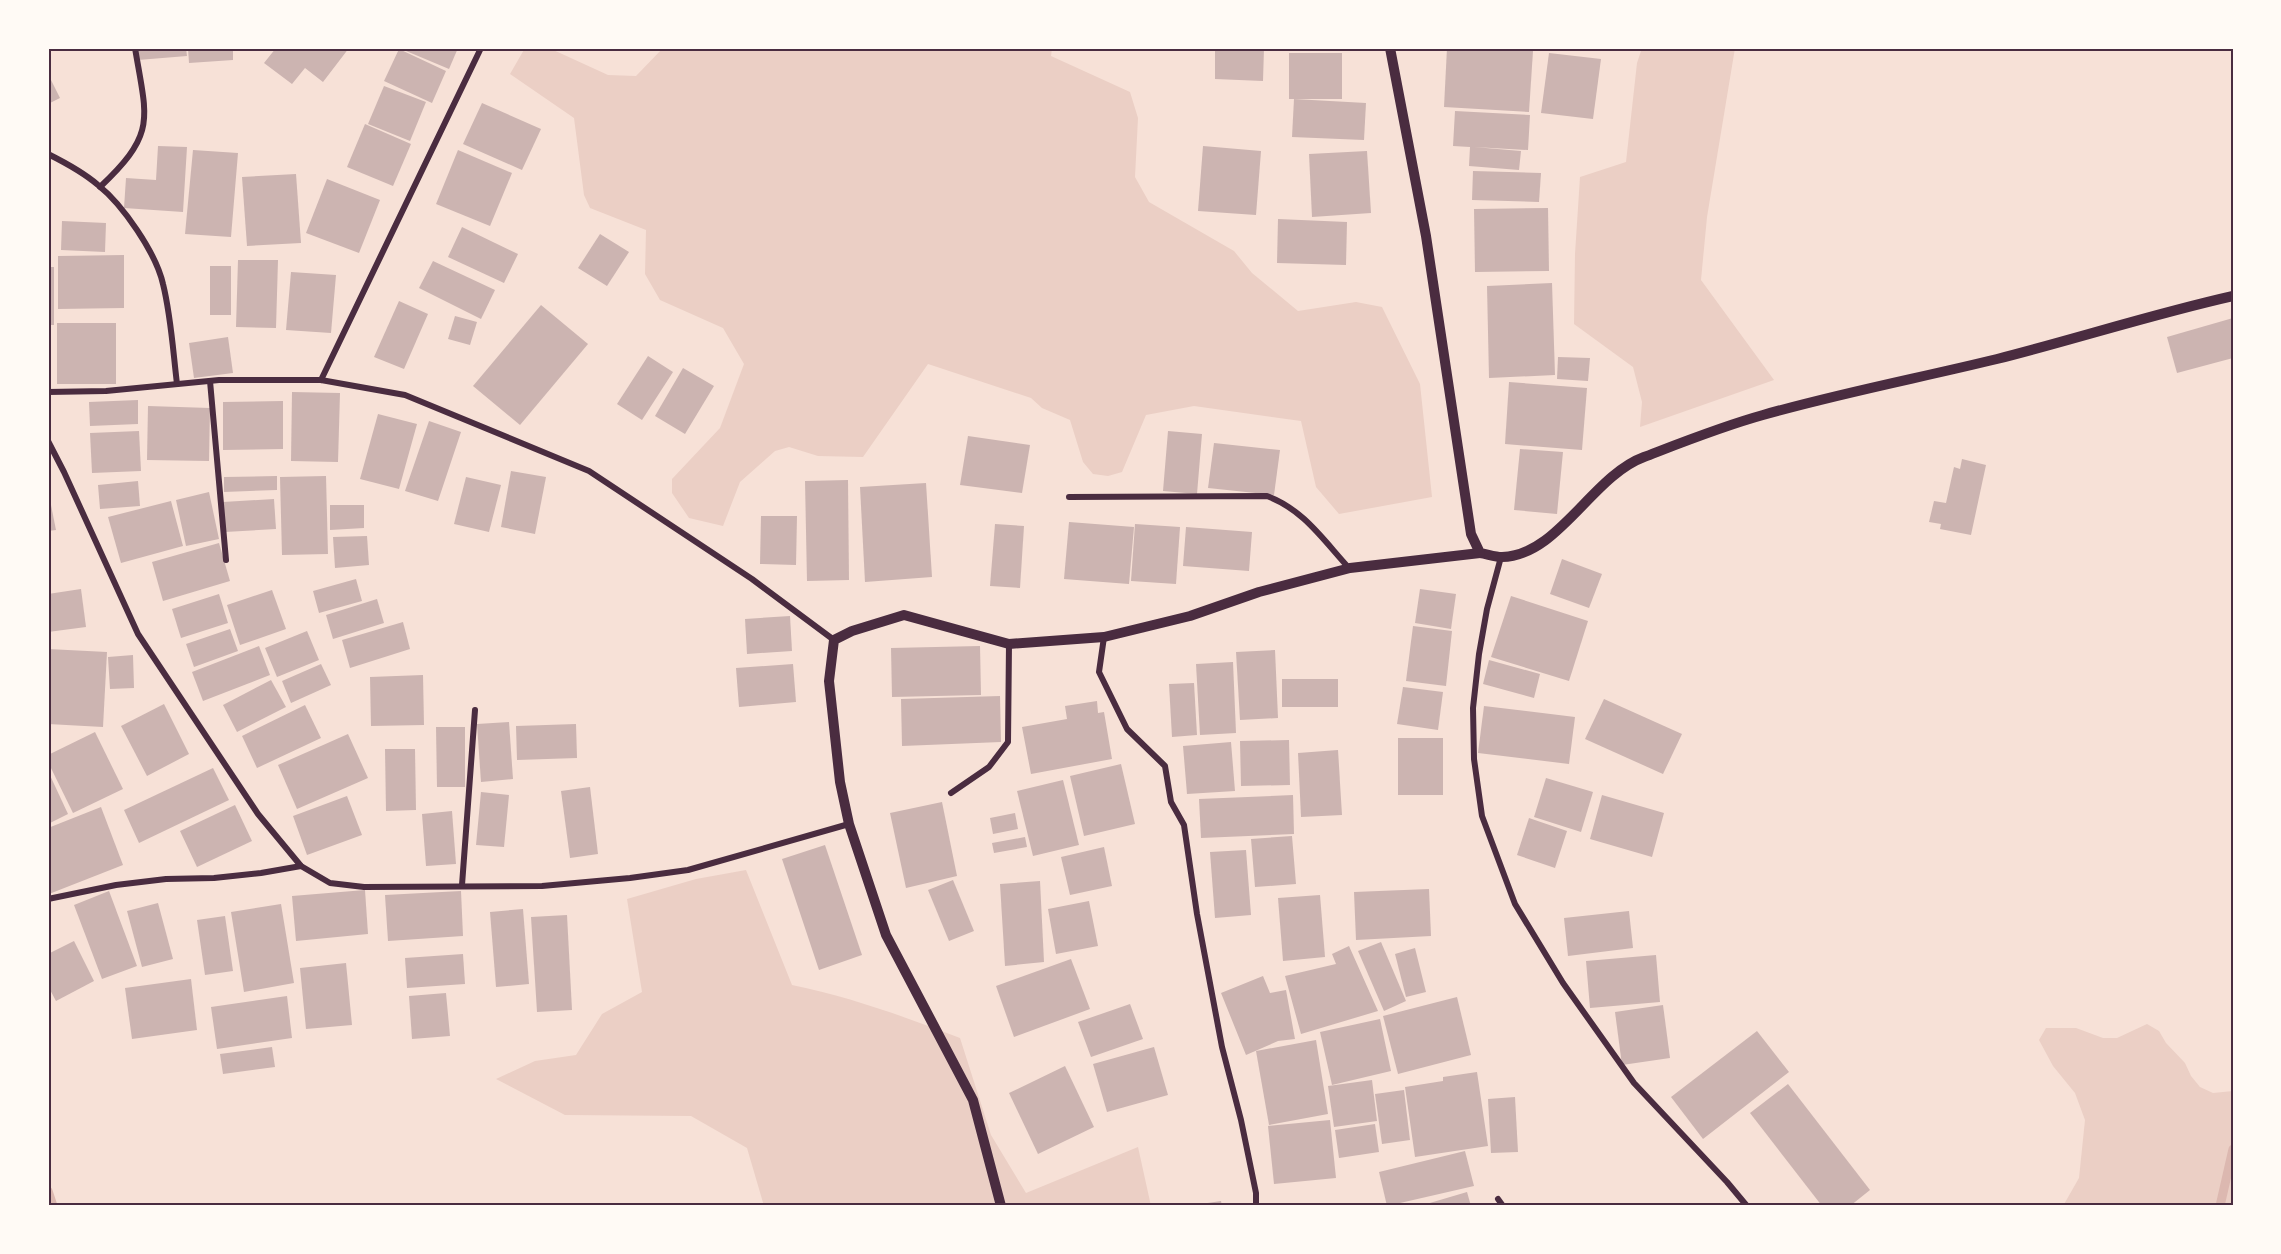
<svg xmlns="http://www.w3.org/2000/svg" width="2281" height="1254" font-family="'Varela Round',sans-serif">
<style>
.green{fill:#ebcfc5}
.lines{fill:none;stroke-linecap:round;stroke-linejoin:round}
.stream{stroke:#dcb8b0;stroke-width:9}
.building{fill:#ccb4b1}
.minor{stroke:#4a2c40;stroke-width:6}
.tertiary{stroke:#4a2c40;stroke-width:10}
.neatline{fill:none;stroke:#4a2c40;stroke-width:2}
</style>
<rect width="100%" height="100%" fill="#f7e1d7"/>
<!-- green -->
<g class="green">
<polygon points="525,48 549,48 608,75 636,76 663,48 1052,48 1051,56 1130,92 1138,118 1135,177 1149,202 1234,251 1252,273 1298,311 1356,302 1382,307 1420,384 1432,497 1339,514 1316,487 1301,421 1194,406 1146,415 1122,472 1108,476 1093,474 1083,462 1070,420 1042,408 1031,398 928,364 863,457 818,456 789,447 775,451 740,482 723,526 689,518 672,493 672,479 720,428 744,364 723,328 660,300 645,274 646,230 590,208 584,195 574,118 510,74"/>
<polygon points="1642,48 1735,48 1707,217 1701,280 1774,380 1640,427 1642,402 1633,367 1574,324 1575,254 1580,177 1626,162 1637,63"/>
<path d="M746 870 792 985C851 997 905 1017 960 1038L991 1135 1026 1193 1138 1147 1151 1206H764L747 1148 691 1116 565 1115 496 1079 535 1061 576 1055 602 1014 642 992 627 899 696 879Z"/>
<polygon points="2147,1024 2159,1031 2166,1043 2185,1063 2191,1076 2200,1087 2213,1093 2233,1091 2233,1206 2063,1206 2079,1178 2085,1120 2075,1093 2053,1066 2039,1040 2046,1028 2076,1028 2103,1038 2117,1038"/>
</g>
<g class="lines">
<!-- stream -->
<g class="stream">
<polyline points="48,1191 53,1206"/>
<polyline points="2220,1206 2233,1149"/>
</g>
</g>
<!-- building -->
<g class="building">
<polygon points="137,48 186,48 187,56 138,60"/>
<polygon points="188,48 233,48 233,60 189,63"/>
<polygon points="276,48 349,48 323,82 305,68 292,84 264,63"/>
<polygon points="399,48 458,48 449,69"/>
<polygon points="1215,48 1264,48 1263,81 1215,79"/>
<polygon points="1447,48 1533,51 1529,112 1444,107"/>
<polygon points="399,49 446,71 432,103 384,81"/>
<rect x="1289" y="53" width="53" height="46"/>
<polygon points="1549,53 1601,59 1593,119 1541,113"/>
<polygon points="48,74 60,98 48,104"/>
<polygon points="384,86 426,102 410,141 368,124"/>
<polygon points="1294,99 1366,103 1364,140 1292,137"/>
<polygon points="482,103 541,129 522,170 463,144"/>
<polygon points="1455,111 1530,115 1528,150 1474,147 1521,151 1519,170 1469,166 1470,147 1453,146"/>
<polygon points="365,124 411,144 393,186 347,167"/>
<polygon points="158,146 187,147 183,212 124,208 126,178 156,180"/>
<polygon points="1203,146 1261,151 1256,215 1198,211"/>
<polygon points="193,150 238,153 231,237 185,234"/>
<polygon points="458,150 512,173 490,226 436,204"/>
<polygon points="1367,151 1371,213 1312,217 1309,154"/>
<polygon points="1473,171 1541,173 1539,202 1472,200"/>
<polygon points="296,174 301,243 247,246 242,177"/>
<polygon points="327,179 380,200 359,253 306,233"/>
<polygon points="1548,208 1549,271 1475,272 1474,209"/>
<polygon points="1278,219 1347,222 1346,265 1277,263"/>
<polygon points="62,221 106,223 105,252 61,250"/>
<polygon points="462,227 518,254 504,283 448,257"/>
<polygon points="600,234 629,252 607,286 578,268"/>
<polygon points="124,255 124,308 58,309 58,256"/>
<polygon points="238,260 278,260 276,328 236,327"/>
<polygon points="433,261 495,290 481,319 419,288"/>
<rect x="210" y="266" width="21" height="49"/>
<rect x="48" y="267" width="6" height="58"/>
<polygon points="291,272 336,275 331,333 286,330"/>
<polygon points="1552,283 1555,375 1489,378 1487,286"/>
<polygon points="399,301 428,314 404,369 374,357"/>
<polygon points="541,305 588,344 520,425 473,386"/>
<polygon points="455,316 477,322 470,345 448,339"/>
<polygon points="2233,318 2233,358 2177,373 2167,337"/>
<rect x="57" y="323" width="59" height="61"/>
<polygon points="228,337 233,373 194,378 189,343"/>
<polygon points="648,356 673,372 642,420 617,404"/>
<polygon points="1558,357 1590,358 1588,381 1557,379"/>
<polygon points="683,368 714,386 685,434 655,416"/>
<polygon points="1509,382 1587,388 1582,450 1505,444"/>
<polygon points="292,392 340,393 338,462 291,461"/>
<polygon points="138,400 138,424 90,426 89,402"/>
<polygon points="283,401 283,449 223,450 223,402"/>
<polygon points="148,406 210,408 209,461 147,460"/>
<polygon points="378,414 417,424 399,489 360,479"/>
<polygon points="429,421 461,432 438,501 405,491"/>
<polygon points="139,431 141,471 92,473 90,433"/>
<polygon points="1168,431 1202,434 1197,494 1163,491"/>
<polygon points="968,436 1030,445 1022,493 960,485"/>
<polygon points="1214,443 1280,450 1274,495 1208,488"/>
<polygon points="1520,449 1563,452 1557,514 1514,510"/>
<polygon points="1962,459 1986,465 1971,535 1940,529 1941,524 1929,522 1934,501 1946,503 1954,467 1960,469"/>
<polygon points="511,471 546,477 535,534 501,527"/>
<polygon points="277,476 277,490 224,492 224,477"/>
<polygon points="326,476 328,554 282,555 280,477"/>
<polygon points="466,477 501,485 489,532 454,524"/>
<polygon points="848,480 849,580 807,581 805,481"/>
<polygon points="138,481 140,506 100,509 98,485"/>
<polygon points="926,483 932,577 865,582 860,487"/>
<polygon points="48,490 56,530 48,531"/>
<polygon points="209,492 219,539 186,546 176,500"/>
<polygon points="274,499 276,529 225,532 223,502"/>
<polygon points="171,501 183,546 121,563 108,517"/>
<polygon points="330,505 364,505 364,528 330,530"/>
<polygon points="761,516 797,516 796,565 760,564"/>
<polygon points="1069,522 1134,527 1129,584 1064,579"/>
<polygon points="995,524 1024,526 1020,588 990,586"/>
<polygon points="1135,524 1180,527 1176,584 1131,581"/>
<polygon points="1186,527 1252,532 1249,571 1183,566"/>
<polygon points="367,536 369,565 335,568 333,537"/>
<polygon points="219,543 230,581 163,601 152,562"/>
<polygon points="1562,559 1602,574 1589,608 1550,594"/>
<polygon points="356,579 362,601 319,613 313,591"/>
<polygon points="81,589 86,627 48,632 48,594"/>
<polygon points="1420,589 1456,594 1451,629 1415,623"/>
<polygon points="272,590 286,629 240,645 227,605"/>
<polygon points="219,594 228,623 181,638 172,609"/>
<polygon points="1511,596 1588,621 1569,681 1491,657"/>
<polygon points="377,599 384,623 333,639 326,615"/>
<polygon points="790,616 792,651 747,654 745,619"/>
<polygon points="403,622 410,649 350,668 342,640"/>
<polygon points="1413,626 1452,631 1446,686 1406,681"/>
<polygon points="230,629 238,651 194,667 186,644"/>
<polygon points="307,631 319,660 277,677 265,648"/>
<polygon points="259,646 270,675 203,701 192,672"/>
<polygon points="980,646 981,695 892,697 891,648"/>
<polygon points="48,649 107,652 103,727 48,724"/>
<polygon points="1275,650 1278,718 1240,720 1236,652"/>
<polygon points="133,655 134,688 110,689 108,657"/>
<polygon points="1489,660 1540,674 1534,698 1483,684"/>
<polygon points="1233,662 1236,733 1200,735 1196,664"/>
<polygon points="321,664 331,685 291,703 282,681"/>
<polygon points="793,664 796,702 739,707 736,668"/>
<polygon points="423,675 424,725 371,726 370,677"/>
<rect x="1282" y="679" width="56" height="28"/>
<polygon points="271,680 286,707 237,732 223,705"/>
<polygon points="1194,683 1197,735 1172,737 1169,684"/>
<polygon points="1403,687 1443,692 1438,730 1397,724"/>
<polygon points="1000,696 1001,742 902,746 901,699"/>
<polygon points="1604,699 1682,734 1663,774 1585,739"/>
<polygon points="1097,701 1098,713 1104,712 1112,759 1031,774 1022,727 1067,719 1065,706"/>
<polygon points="164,704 189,754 147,776 121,726"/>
<polygon points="305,705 321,738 257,768 242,736"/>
<polygon points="1484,706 1575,717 1569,764 1478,753"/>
<polygon points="509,722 513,779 481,782 477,724"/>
<polygon points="576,724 577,758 517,760 516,726"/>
<polygon points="436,727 465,727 465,787 437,787"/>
<polygon points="95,732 123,789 73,813 48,762 48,755"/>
<polygon points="348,734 368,778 297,809 278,765"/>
<rect x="1398" y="738" width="45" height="57"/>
<polygon points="1289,740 1290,785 1241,786 1240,741"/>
<polygon points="1231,742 1235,791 1187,794 1183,746"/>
<polygon points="385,749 415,749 416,810 386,811"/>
<polygon points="1338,750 1342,815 1301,817 1298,753"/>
<polygon points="1121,764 1135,824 1084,836 1070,776"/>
<polygon points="213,768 229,800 139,843 124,810"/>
<polygon points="48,771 68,814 48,824"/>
<polygon points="1546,778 1593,792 1581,832 1534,817"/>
<polygon points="1063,780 1079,845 1033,856 1017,791"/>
<polygon points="590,787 598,854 570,858 561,791"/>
<polygon points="481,792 509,795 504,847 476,845"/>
<polygon points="1293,795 1294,834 1201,838 1199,799"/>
<polygon points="1602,795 1664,813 1652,857 1590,839"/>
<polygon points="347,796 362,835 307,855 293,816"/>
<polygon points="942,802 957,876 906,888 890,813"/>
<polygon points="235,805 252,841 197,867 180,831"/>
<polygon points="101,807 123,865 49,894 48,828"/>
<polygon points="452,811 456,864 426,866 422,814"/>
<polygon points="1015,813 1018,829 993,834 990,818"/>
<polygon points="1529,818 1567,831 1555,868 1517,855"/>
<polygon points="1292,836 1296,884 1255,887 1251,839"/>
<polygon points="1025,837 1027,847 994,853 992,843"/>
<polygon points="825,845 862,955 819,970 782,859"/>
<polygon points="1104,847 1112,886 1070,895 1061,857"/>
<polygon points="1246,850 1251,915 1215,918 1210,852"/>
<polygon points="953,880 974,931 949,941 928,890"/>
<polygon points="1040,881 1044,962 1005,966 1000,884"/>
<polygon points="1429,889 1431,936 1356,940 1354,892"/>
<polygon points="365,890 368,934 296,941 292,896"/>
<polygon points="109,891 137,966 102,979 74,905"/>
<polygon points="461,891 463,936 388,941 385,895"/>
<polygon points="1320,895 1325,957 1283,961 1278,898"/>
<polygon points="1089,901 1098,946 1056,954 1048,909"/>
<polygon points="158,903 173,959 142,967 127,911"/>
<polygon points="281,904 294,983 244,992 231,912"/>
<polygon points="523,909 529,984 496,987 490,912"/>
<polygon points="1629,911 1633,948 1568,956 1564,918"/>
<polygon points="567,915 572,1010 537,1012 531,917"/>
<polygon points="225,916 233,971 205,975 197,920"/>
<polygon points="74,941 94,981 56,1001 48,986 48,954"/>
<polygon points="1381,942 1406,1001 1384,1011 1358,951"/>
<polygon points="1349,946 1378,1011 1301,1034 1285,976 1336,964 1332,954"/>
<polygon points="1415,948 1426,992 1406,997 1395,954"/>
<polygon points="463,954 465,984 407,988 405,958"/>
<polygon points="1656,955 1660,1002 1590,1008 1586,961"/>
<polygon points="1071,959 1090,1009 1014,1037 996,986"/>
<polygon points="346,963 352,1025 306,1029 300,968"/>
<polygon points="1263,976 1270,993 1286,990 1295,1039 1278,1041 1246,1055 1221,993"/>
<polygon points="191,979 197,1030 132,1039 125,988"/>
<polygon points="446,993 450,1036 412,1039 409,996"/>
<polygon points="287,996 292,1038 217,1049 211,1007"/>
<polygon points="1457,997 1471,1055 1398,1074 1383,1016"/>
<polygon points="1130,1004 1143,1039 1091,1057 1078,1022"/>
<polygon points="1663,1005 1670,1058 1622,1065 1615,1012"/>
<polygon points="1380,1019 1391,1071 1332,1085 1320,1032"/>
<polygon points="1757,1031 1789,1072 1703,1139 1671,1097"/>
<polygon points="1316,1040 1328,1114 1269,1125 1256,1051"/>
<polygon points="272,1047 275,1067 223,1074 220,1054"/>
<polygon points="1154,1047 1168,1095 1107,1112 1093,1064"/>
<polygon points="1065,1066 1094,1127 1038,1154 1009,1093"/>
<polygon points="1477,1072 1488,1146 1415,1157 1405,1087 1443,1081 1443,1077"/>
<polygon points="1372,1080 1377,1121 1334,1127 1328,1086"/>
<polygon points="1788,1084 1870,1190 1850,1206 1822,1206 1750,1113"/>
<polygon points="1404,1090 1410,1140 1382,1144 1375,1094"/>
<polygon points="1515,1097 1518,1152 1491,1153 1488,1099"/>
<polygon points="1330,1120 1336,1178 1274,1184 1268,1126"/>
<polygon points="1375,1124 1379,1152 1339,1158 1335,1130"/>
<polygon points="1465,1151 1474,1186 1387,1206 1379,1172"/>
<polygon points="1467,1192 1471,1206 1423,1206 1423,1205"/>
<polygon points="1221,1201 1222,1206 1194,1206 1194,1205"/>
</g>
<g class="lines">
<!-- minor -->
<g class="minor">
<path d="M48 154C66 163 83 172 98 185 123 205 156 253 163 284 171 316 173 351 177 384"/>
<path d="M100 187C157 133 147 120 135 48"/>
<polyline points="321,380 481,48"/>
<polyline points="210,381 226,560"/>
<polyline points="48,392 106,391 219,380 321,380 405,395 589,471 752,579 834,640"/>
<polyline points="48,441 64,472 138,634 258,814 301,866 330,883 364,887 542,886 630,878 688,870 849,824"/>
<path d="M1069 497 1267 496C1303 509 1324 541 1349 568"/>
<polyline points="1501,557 1487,609 1479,654 1473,708 1474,759 1482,816 1515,904 1563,983 1634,1083 1727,1182 1747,1206"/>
<polyline points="1104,637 1099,672 1127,729 1165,766 1171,802 1184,825 1197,914 1222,1047 1241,1120 1256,1193 1256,1206"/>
<polyline points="951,793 989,767 1008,742 1009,644"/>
<polyline points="462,885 475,710"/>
<polyline points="48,899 116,885 166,879 214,878 261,873 301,866"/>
<polyline points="1498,1199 1503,1206"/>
</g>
<!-- tertiary -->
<g class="tertiary">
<path d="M1390 48 1426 236 1471 534 1480 553C1487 554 1495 557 1502 557 1558 556 1592 476 1644 457 1683 442 1723 426 1763 415 1840 393 1919 378 1997 359 2076 339 2153 314 2233 296"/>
<polyline points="1001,1206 973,1100 886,935 849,824 840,782 829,681 834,640 852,631 904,615 1009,644 1104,637 1190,616 1259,592 1350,568 1480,553"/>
</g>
</g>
<!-- border -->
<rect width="2281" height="1254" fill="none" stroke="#fffaf5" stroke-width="99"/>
<rect x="50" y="50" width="2182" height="1154" class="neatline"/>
</svg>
